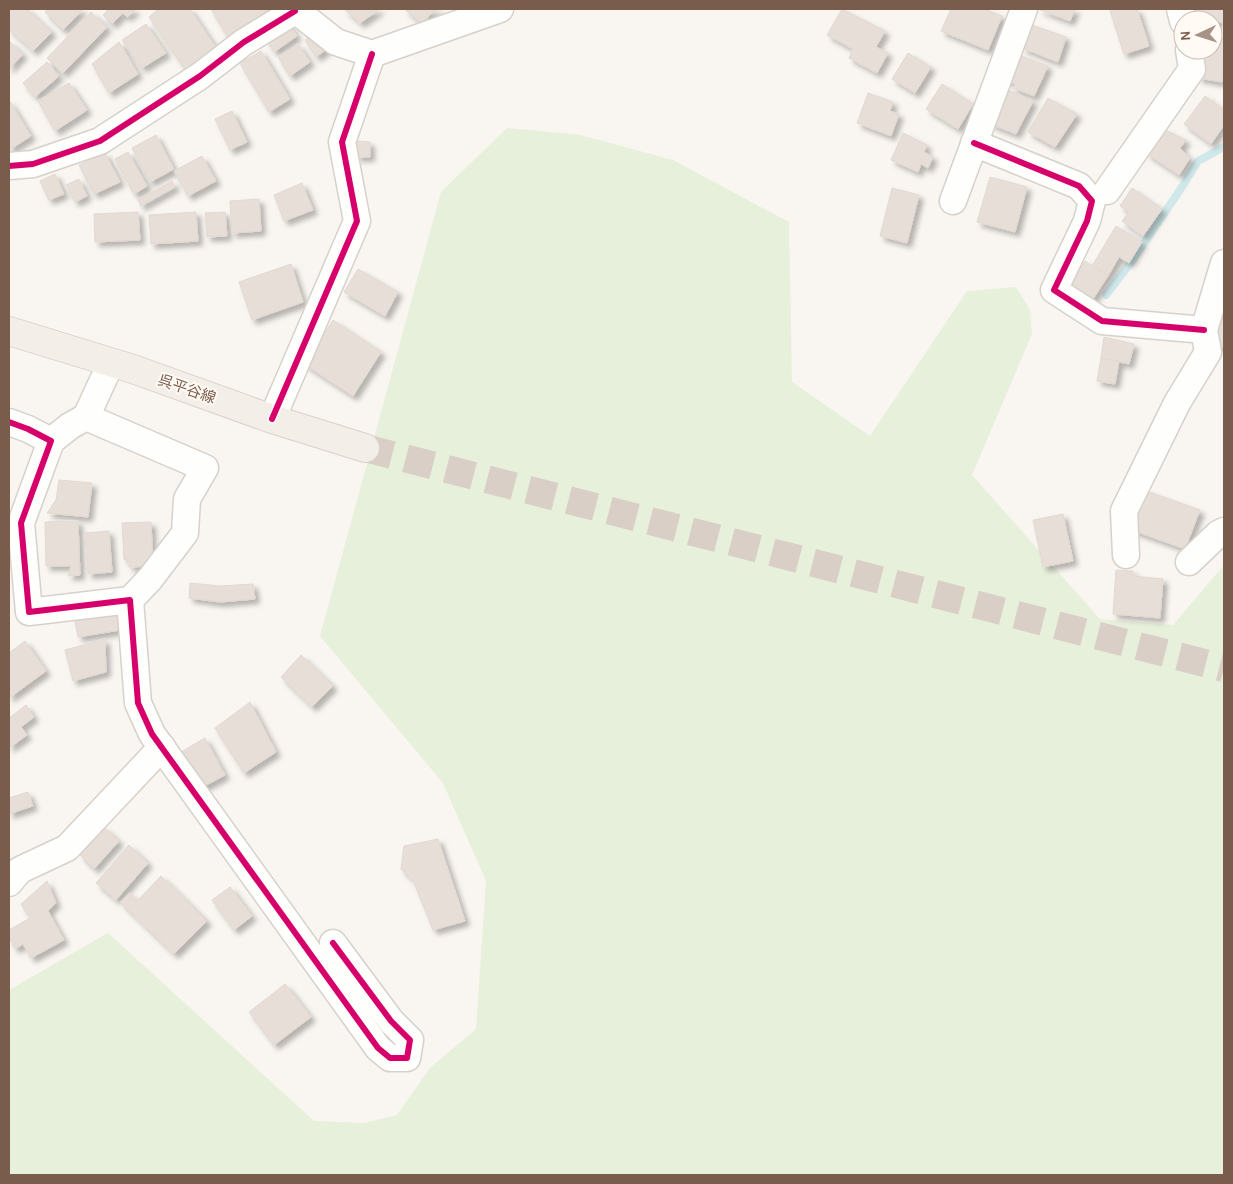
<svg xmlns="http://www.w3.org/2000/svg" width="1233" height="1184" font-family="Karla,'Noto Sans JP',sans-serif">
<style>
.green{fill:#e7f0db}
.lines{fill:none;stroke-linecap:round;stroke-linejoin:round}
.stream{stroke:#d0e8ea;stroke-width:8}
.building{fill:#e6ded7;stroke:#e2d8d2;filter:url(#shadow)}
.primary-tunnel{stroke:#d9cfc7;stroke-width:28;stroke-dasharray:28 14;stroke-linecap:butt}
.minor-casing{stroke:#d7d1cb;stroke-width:29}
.primary-casing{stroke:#dad1cc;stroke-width:30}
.minor{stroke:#fefefd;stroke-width:26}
.primary{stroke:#f3eee8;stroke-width:28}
.cycleway-casing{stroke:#fffaf3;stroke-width:9}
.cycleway{stroke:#d6006c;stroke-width:6}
.labels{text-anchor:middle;stroke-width:4;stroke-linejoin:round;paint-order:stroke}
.street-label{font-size:15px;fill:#7a5c4d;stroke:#fffaf3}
</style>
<defs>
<filter id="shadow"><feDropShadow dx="4.5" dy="4.5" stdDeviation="2.5" flood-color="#0004"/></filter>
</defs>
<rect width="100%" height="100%" fill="#f9f5f0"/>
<!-- green -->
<polygon class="green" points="507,128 580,135 673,160 789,222 792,382 870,436 967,291 1016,287 1030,310 1032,334 972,475 1100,619 1173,625 1224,565 1224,1175 9,1175 9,990 108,933 314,1121 364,1123 397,1115 430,1068 476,1029 486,881 443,783 320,636 441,192"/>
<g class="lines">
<!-- stream -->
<polyline class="stream" points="1106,295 1132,261 1184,184 1198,161 1224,147"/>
</g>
<!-- building -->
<g class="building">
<polygon points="9,9 27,9 52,32 33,51 9,29"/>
<polygon points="48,9 83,9 63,30 45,12"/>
<polygon points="109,9 136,9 127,17 123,13 112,24 103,15"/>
<polygon points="158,9 190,9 216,48 185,69 149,17"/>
<polygon points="211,9 278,9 229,39"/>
<polygon points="344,9 380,9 360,23"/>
<polygon points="404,9 440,9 431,13 423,24"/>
<polygon points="842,9 885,31 876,47 888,53 877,73 849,58 853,49 827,35"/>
<polygon points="951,9 984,9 1002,16 988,50 941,31"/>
<polygon points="1038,9 1075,9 1070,21"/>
<polygon points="1117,9 1137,9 1149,46 1124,54 1110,11"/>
<polygon points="1190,9 1224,9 1224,30 1222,22 1213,23 1213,20 1191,20"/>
<polygon points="91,12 107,27 63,73 47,58"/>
<polygon points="288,23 297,36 274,52 266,39"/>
<polygon points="146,24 166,53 142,68 122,40"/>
<polygon points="1032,25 1066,37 1058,62 1022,48"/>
<polygon points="316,33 327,49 316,57 305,40"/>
<polygon points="1213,37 1224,39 1224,70 1222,82 1198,78 1202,50 1213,50"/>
<polygon points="9,41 23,54 9,69"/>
<polygon points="119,42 138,74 109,93 92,64"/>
<polygon points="298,44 310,62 290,76 278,57"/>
<polygon points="261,51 290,99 269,112 240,63"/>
<polygon points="908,53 931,67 915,93 892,79"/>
<polygon points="1013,53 1048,66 1034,96 1013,88 1015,84 1002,79"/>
<polygon points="47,62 59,76 35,97 23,83"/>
<polygon points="69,83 87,110 55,131 38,101"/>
<polygon points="942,84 973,104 958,129 926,109"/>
<polygon points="1004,88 1033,101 1016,134 990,124"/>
<polygon points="868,93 893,102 890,111 899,114 891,136 857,123"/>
<polygon points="1205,96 1224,110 1224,125 1211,144 1184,124"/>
<polygon points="1048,98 1077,114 1055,147 1028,132"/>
<polygon points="9,100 31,136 9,150"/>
<polygon points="232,111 247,142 230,150 215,119"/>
<polygon points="1163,129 1186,140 1180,148 1190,158 1179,175 1146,153"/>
<polygon points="903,133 927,145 924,152 933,157 928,168 921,164 918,172 891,160"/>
<polygon points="156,135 174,169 150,182 132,148"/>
<polygon points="356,141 370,142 370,157 356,157"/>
<polygon points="128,152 147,186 134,194 115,159"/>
<polygon points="105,153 120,182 94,194 79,165"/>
<polygon points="202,156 216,181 188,196 174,171"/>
<polygon points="55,174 64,194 49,200 40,181"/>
<polygon points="990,177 1027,187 1015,232 977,222"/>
<polygon points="79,179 87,196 75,202 66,185"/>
<polygon points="172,181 175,187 141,206 138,200"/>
<polygon points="302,183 313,210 284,221 274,195"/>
<polygon points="892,188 919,195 907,243 880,236"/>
<polygon points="1132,188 1162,209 1143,236 1122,221 1129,212 1120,206"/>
<polygon points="259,199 261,231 232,233 230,201"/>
<polygon points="138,212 140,240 95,242 94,214"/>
<polygon points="196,212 198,241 151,244 149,215"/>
<polygon points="225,212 227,236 207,237 205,213"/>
<polygon points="1116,226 1142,242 1129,263 1119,257 1108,276 1092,266"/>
<polygon points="1085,261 1108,276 1089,305 1066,289"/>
<polygon points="291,264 303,302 252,320 239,282"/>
<polygon points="358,269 398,292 385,316 344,292"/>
<polygon points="1224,298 1224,348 1212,344"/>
<polygon points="333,320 381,352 353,396 304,364"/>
<polygon points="1104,337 1134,344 1129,364 1101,358"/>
<polygon points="1101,358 1119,361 1115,384 1097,381"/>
<polygon points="59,480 92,483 88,517 47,513 56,500"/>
<polygon points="1144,490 1200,510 1185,549 1129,529"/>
<polygon points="1063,514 1073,561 1043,567 1033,520"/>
<polygon points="78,521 80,575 68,576 71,566 46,566 45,522"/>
<polygon points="151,522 153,566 129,567 129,559 124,560 122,523"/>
<polygon points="109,531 112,572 88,574 85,533"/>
<polygon points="1116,570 1133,571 1133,576 1163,579 1160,618 1113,614"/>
<polygon points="190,583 219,586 253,584 255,599 220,602 189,598"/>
<polygon points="117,608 120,630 78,637 74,615"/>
<polygon points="105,639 106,672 73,681 65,650"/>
<polygon points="25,641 46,671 9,698 9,653"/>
<polygon points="301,655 333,686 312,707 281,677"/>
<polygon points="250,702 276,752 244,773 215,728"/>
<polygon points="26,705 34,717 21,727 27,735 9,748 9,718"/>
<polygon points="205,738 225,775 201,788 181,752"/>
<polygon points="28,792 33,806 9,814 9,798"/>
<polygon points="104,827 119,841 94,869 80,855"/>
<polygon points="438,839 465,921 433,930 413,880 401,869 404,846"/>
<polygon points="129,845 148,863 116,900 96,883"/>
<polygon points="161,876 207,921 174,954 120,902 130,893 137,901"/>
<polygon points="47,881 56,903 48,911 64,940 31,958 23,944 15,949 9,937 9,930 30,918 21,904"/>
<polygon points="230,887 252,916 234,930 212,900"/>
<polygon points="285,984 311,1017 274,1045 249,1012"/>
</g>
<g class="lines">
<!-- primary-tunnel -->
<polyline class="primary-tunnel" points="365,448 1224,668"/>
<defs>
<g id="minor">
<polyline points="294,9 336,42 372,54 500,9"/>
<polyline points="1180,9 1183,21"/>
<polyline points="974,143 1079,186 1092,201 1087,221 1054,290 1102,321 1204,330"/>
<polyline points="9,166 33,164 100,141 200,76 244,42 295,11"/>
<polyline points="1107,191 1192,69 1189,50"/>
<polyline points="953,201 1024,9"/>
<polyline points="86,417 111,363"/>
<polyline points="272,419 357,221 342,142 372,54"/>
<polyline points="9,422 28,429 51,441 21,523 29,612 130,600 138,703 152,734 378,1048 390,1058 407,1058 410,1040 391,1021 333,943"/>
<polyline points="51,441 70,426 86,417 205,468 187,499 185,533 150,579 130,600"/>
<polyline points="1126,555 1124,511 1177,403 1208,352 1204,330 1224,263"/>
<polyline points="1189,562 1218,534 1224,531"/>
<polyline points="9,883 20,870 67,848 162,747"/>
</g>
<polyline id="primary" points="9,331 133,369 272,419 365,448"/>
</defs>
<!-- minor casing -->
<use href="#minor" class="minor-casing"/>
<!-- primary casing -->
<use href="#primary" class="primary-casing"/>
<!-- minor -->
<use href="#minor" class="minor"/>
<!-- primary -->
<use href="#primary" class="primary"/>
<defs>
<g id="cycleway">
<polyline points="974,143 1079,186 1092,201 1087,221 1054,290 1102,321 1204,330"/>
<polyline points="9,166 33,164 100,141 200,76 244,42 295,11"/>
<polyline points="272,419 357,221 342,142 372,54"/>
<polyline points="9,422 28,429 51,441 21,523 29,612 130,600 138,703 152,734 378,1048 390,1058 407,1058 410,1040 391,1021 333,943"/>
</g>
</defs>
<!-- cycleway casing -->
<use href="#cycleway" class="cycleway-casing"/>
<!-- cycleway -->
<use href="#cycleway" class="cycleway"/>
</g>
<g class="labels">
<!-- street labels -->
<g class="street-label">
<text transform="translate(187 389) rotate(19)" y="5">呉平谷線</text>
</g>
</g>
<!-- border -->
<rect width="1233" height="1184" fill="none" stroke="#7a5c4d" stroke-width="20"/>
<!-- north arrow -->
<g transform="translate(1198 35) rotate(266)"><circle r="24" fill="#fffaf3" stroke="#cabbb1"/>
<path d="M0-4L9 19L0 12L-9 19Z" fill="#a69286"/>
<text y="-8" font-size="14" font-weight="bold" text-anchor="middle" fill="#7a5c4d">N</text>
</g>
</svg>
